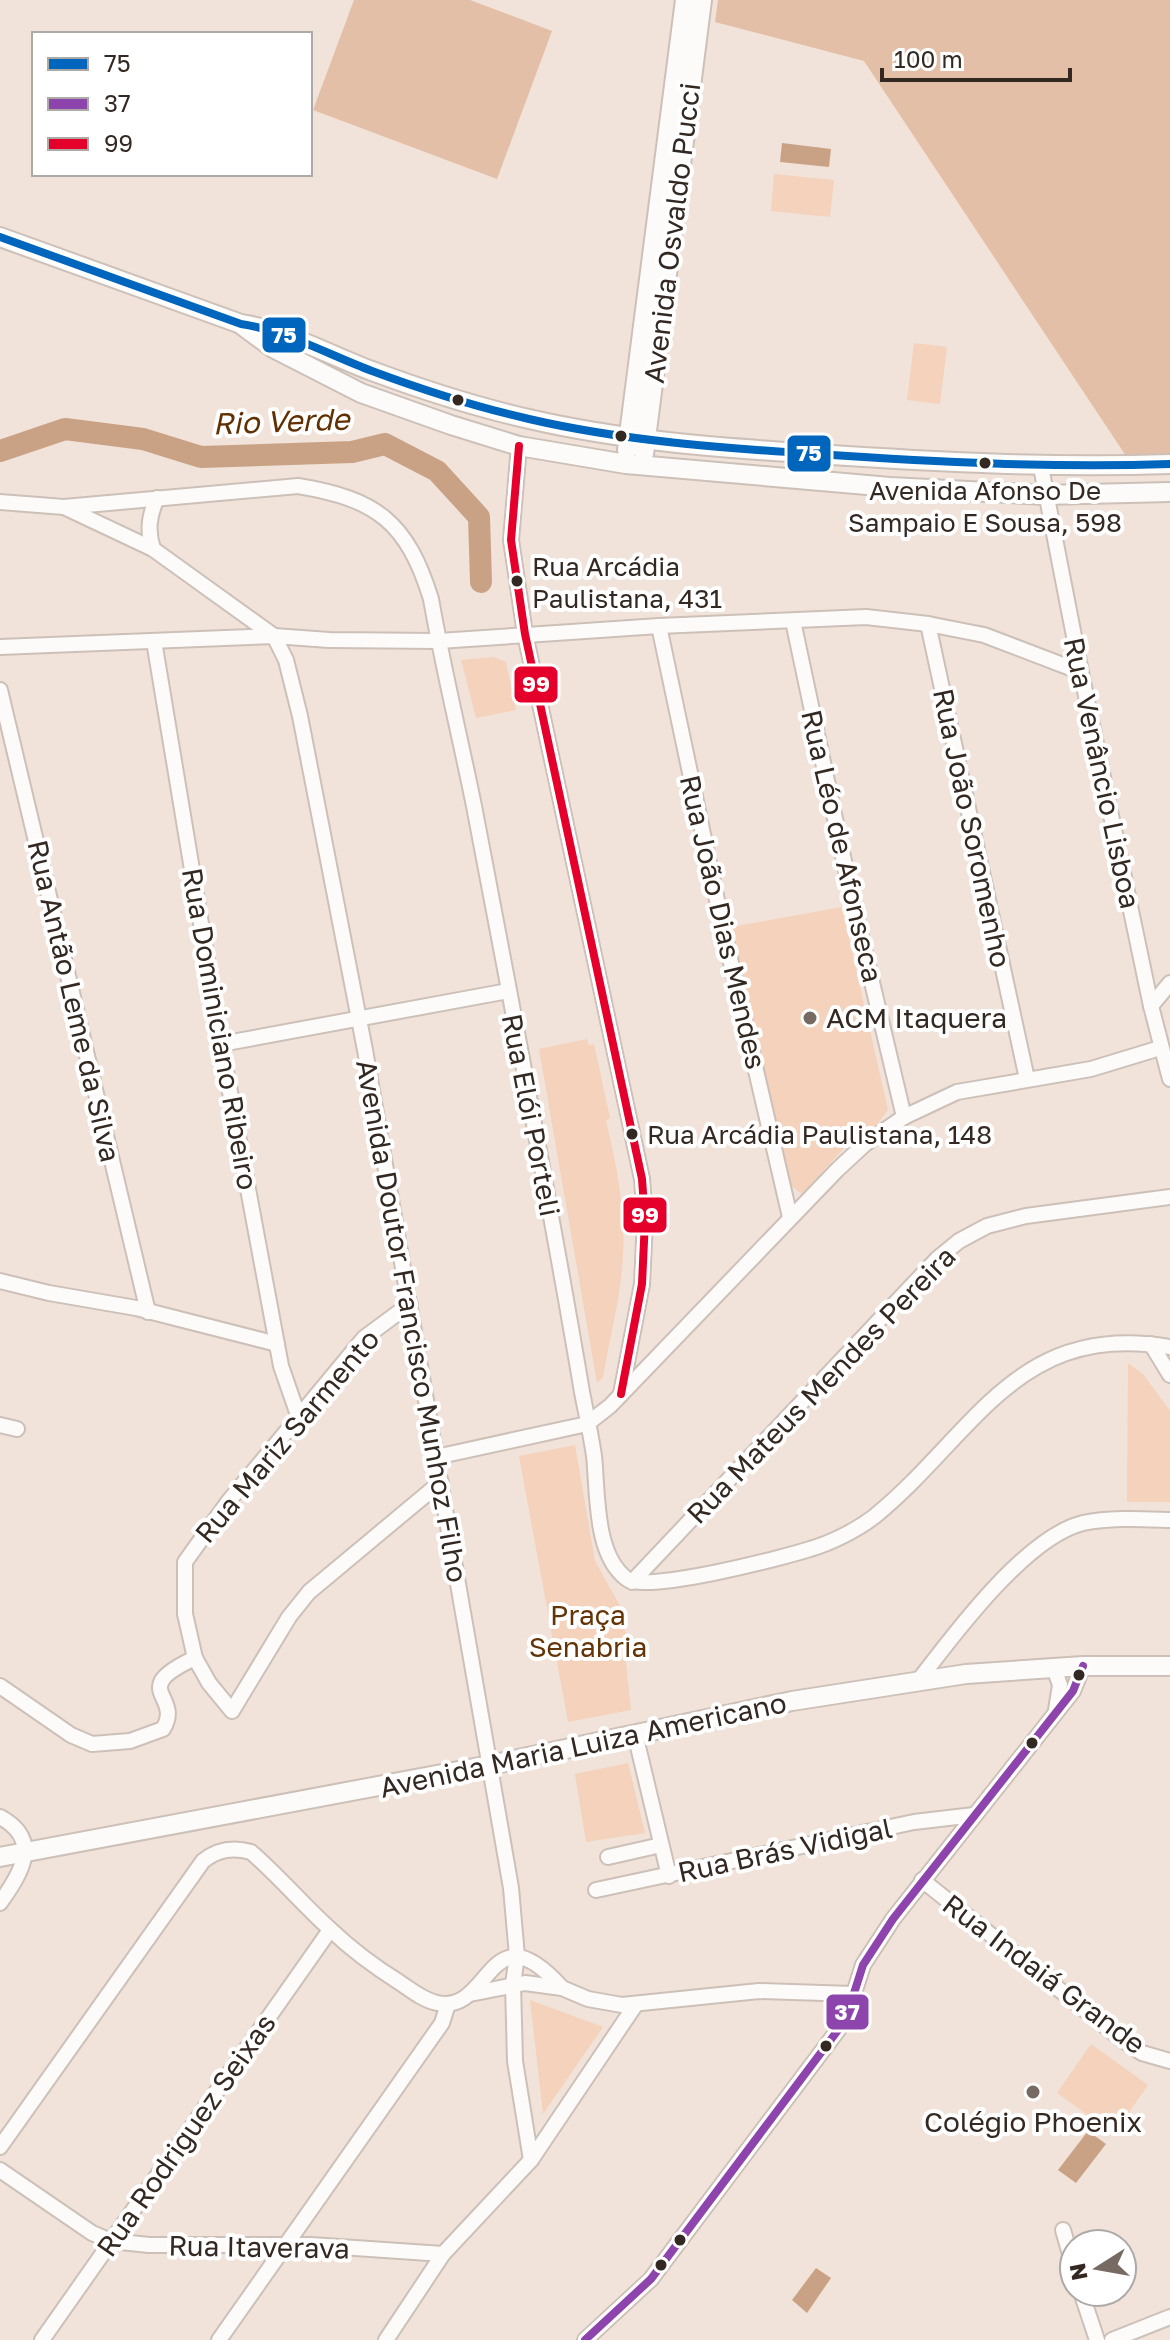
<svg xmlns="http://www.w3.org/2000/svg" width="1170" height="2340" font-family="'Golos Text',sans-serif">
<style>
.green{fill:#f4d2bb}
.forest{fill:#e2bfa6}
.water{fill:#c9a286}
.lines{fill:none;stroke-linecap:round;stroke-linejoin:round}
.river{stroke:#c9a286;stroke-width:22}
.minor-casing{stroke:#ccc0b9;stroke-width:18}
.major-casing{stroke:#ccc0b9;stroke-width:22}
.minor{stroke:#fdfbf9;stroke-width:14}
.major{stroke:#fdfbf9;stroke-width:18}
.bus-1-casing{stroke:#fff;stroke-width:14}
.bus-2-casing{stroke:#fff;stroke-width:14}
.bus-3-casing{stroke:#fff;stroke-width:14}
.bus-1{stroke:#0065bd;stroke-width:8}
.bus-2{stroke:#8e44ad;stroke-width:8}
.bus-3{stroke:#e4002b;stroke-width:8}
.bus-dot{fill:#332922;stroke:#fff;stroke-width:3}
.poi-dot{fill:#766a62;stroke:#fff;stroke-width:3}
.labels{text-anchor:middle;stroke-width:8;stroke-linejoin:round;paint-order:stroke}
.bus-label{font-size:26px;fill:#332922;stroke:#fff;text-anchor:start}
.street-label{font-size:28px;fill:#332922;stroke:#fff}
.poi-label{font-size:28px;fill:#332922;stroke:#fff;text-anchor:start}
.park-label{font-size:28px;fill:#643407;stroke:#fff}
.water-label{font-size:30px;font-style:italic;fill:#603002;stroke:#fff}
.line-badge{stroke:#fff;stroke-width:3}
.badge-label{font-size:22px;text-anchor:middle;font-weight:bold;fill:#fff}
</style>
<rect width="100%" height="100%" fill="#f1e3d9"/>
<!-- green -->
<g class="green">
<polygon points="774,174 834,180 830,217 771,211"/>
<polygon points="914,343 947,347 940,404 907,400"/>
<polygon points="494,657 506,662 516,710 476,718 461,660"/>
<polygon points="842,907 888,1110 875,1127 845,1147 802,1194 790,1185 731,927"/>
<path d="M587 1039 589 1045 594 1044 610 1118 606 1120C616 1164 626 1209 623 1255 621 1296 610 1337 603 1377L597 1383 539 1049Z"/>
<polygon points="1128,1363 1143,1374 1170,1411 1170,1502 1127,1502"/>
<polygon points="575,1445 595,1561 621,1608 629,1652 625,1654 631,1710 568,1722 519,1456"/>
<polygon points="628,1763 645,1833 586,1842 575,1774"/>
<polygon points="530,2000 603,2027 543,2114"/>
<polygon points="1091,2044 1148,2085 1114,2134 1057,2093"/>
</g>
<!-- forest -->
<g class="forest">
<polygon points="354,0 470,0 552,31 497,179 313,110"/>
<polygon points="718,0 1170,0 1170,459 1130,462 864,61 715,22"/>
</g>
<!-- water -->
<g class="water">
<polygon points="782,143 831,149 829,167 780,162"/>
<polygon points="1088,2131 1106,2144 1076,2183 1058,2170"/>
<polygon points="816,2268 831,2278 807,2313 792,2300"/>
</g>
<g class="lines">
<!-- river -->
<polyline class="river" points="0,451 65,429 143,439 201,457 352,452 385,444 437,471 479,517 481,582"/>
<defs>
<g id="minor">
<polyline points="519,446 511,540 525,634 642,1179 645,1220 642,1284 621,1394"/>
<polyline points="1041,467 1081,672 1151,1006 1170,1079"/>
<polyline points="0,502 64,507 153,549 274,636 286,660 300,716 365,1050 511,1888 517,1956 513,1984 515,2061 531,2160"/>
<path d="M64 507 298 486C377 499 407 522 431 599 443 668 460 737 474 806 511 1001 549 1196 582 1392 586 1413 591 1435 594 1456 598 1492 594 1555 627 1579 646 1593 782 1558 810 1549 831 1543 857 1530 875 1516 975 1434 1016 1321 1170 1347"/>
<path d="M153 549C147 530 149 516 157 498"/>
<polyline points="793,621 851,894 904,1117"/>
<polyline points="928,624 1027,1079"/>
<polyline points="659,626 722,924 790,1217"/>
<polyline points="154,641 221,1044 281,1366 298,1415"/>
<polyline points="0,647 274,636 329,640 439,641 659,626 866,617 928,624 984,635 1081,672"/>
<polyline points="0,690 148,1312"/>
<polyline points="1151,1006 1170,983"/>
<polyline points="221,1044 508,991"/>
<polyline points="0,1281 49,1293 136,1308 277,1344"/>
<polyline points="410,1304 364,1338 228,1502 185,1562 185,1614 195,1658 209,1683 232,1711 289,1617 309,1592 441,1482"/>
<polyline points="1151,1344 1170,1375"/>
<polyline points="0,1425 17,1429"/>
<polyline points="436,1457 587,1424 610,1406 838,1169 865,1144 904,1117 957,1092 1091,1069 1160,1048"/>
<polyline points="632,1582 937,1259 959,1241 987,1226 1026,1216 1170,1197"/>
<polyline points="1054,1668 1060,1685 1056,1710"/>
<path d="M919 1680C954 1634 1026 1537 1083 1523 1111 1517 1142 1519 1170 1520"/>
<path d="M0 1686 71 1735 92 1744 130 1741 163 1729C184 1695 126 1690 195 1658"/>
<polyline points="635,1734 669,1876"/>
<path d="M0 1817C42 1840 22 1872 0 1903"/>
<polyline points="608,1857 661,1845"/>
<polyline points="922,1880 1120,2038 1142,2053 1170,2061"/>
<polyline points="596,1890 914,1822 974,1815"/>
<polyline points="470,1994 525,1983 562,1988 588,1999 622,2005 759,1991 853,1994"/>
<path d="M0 2147 203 1861C218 1849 233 1847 251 1852 279 1876 303 1905 331 1930 352 1950 375 1967 399 1982 411 1990 423 2000 437 2003 492 2015 488 1905 562 1988"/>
<polyline points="0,2170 92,2233 111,2241 149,2245 311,2245 443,2254"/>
<polyline points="1063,2230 1074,2268"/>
<polyline points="1081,2292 1097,2340"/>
<polyline points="42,2340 330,1930"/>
<polyline points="219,2340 442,2023 448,2004"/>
<polyline points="386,2340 443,2254 531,2160 636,2004"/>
<polyline points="585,2340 651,2279 690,2227 838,2030 849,2009 863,1965 893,1919 1073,1691 1083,1666"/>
<polyline points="1112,2340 1170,2317"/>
</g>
<g id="major">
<path d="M0 237 241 324C287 331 329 355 372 371 423 390 476 407 529 419 624 441 721 448 818 454 936 462 1052 468 1170 464"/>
<polyline points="243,326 273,348 361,393 451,425 519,446 626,464 890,487 1045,495 1170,492"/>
<polyline points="627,450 685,0"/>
<polyline points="644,454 702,0"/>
<polyline points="0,1857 490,1765 792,1701 966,1674 1083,1666 1170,1666"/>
</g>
</defs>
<!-- minor casing -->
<use href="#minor" class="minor-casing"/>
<!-- major casing -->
<use href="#major" class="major-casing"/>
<!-- minor -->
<use href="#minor" class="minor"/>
<!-- major -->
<use href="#major" class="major"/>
<defs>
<path id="bus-1" d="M0 237 241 324C287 331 329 355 372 371 423 390 476 407 529 419 624 441 721 448 818 454 936 462 1052 468 1170 464"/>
<polyline id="bus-2" points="585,2340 651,2279 690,2227 838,2030 849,2009 863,1965 893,1919 1073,1691 1083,1666"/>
<polyline id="bus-3" points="519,446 511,540 525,634 642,1179 645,1220 642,1284 621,1394"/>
</defs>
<!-- bus-1 casing -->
<use href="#bus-1" class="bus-1-casing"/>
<!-- bus-2 casing -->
<use href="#bus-2" class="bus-2-casing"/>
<!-- bus-3 casing -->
<use href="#bus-3" class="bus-3-casing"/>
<!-- bus-1 -->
<use href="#bus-1" class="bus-1"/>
<!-- bus-2 -->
<use href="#bus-2" class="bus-2"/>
<!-- bus-3 -->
<use href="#bus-3" class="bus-3"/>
</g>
<!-- markers -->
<g class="bus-dot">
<circle cx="458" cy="400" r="7"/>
<circle cx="621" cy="436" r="7"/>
<circle cx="985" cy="463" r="7"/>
<circle cx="517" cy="581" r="7"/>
<circle cx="632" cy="1134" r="7"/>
<circle cx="1079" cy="1675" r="7"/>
<circle cx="1032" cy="1743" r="7"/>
<circle cx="826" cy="2046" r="7"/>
<circle cx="680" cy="2240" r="7"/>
<circle cx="661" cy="2265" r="7"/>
</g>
<g class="poi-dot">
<circle cx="810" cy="1018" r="8"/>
<circle cx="1033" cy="2092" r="8"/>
</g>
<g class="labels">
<!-- bus labels -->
<g class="bus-label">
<text x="985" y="500" text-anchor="middle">Avenida Afonso De<tspan x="985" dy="32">Sampaio E Sousa, 598</tspan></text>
<text x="532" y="576">Rua Arcádia<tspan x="532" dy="32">Paulistana, 431</tspan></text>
<text x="647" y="1144">Rua Arcádia Paulistana, 148</text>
</g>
<!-- street labels -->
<g class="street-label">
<text transform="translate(672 233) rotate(-83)" y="10">Avenida Osvaldo Pucci</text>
<text transform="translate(1102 773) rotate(78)" y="10">Rua Venâncio Lisboa</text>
<text transform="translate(972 828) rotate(78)" y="10">Rua João Soromenho</text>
<text transform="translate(842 846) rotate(77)" y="10">Rua Léo de Afonseca</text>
<text transform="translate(723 922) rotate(77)" y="10">Rua João Dias Mendes</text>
<text transform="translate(74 1001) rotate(77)" y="10">Rua Antão Leme da Silva</text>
<text transform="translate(220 1029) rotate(80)" y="10">Rua Dominiciano Ribeiro</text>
<text transform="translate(531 1115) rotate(79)" y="10">Rua Elói Porteli</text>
<text transform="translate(412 1321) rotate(80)" y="10">Avenida Doutor Francisco Munhoz Filho</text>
<text transform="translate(821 1385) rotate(-46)" y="10">Rua Mateus Mendes Pereira</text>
<text transform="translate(287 1436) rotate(-50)" y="10">Rua Mariz Sarmento</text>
<text transform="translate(583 1745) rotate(-12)" y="10">Avenida Maria Luiza Americano</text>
<text transform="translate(785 1850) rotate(-12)" y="10">Rua Brás Vidigal</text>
<text transform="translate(1044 1974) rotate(37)" y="10">Rua Indaiá Grande</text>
<text transform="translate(186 2135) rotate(-55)" y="10">Rua Rodriguez Seixas</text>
<text transform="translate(259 2247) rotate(1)" y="10">Rua Itaverava</text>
</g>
<!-- poi labels -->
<g class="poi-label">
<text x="826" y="1028">ACM Itaquera</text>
<text x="1033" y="2132" text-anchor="middle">Colégio Phoenix</text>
</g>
<!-- park labels -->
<g class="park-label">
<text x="588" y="1625">Praça<tspan x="588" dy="32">Senabria</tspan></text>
</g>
<!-- water labels -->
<g class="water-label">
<text transform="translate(281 422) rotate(-2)" y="10">Rio Verde</text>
</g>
</g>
<g class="line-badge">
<rect x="261" y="316" width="46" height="38" rx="8" fill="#0065bd"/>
<rect x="786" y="434" width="46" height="39" rx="8" fill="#0065bd"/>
<rect x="513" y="665" width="46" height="39" rx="8" fill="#e4002b"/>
<rect x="622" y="1196" width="46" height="38" rx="8" fill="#e4002b"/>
<rect x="825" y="1993" width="45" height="38" rx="8" fill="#8e44ad"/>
</g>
<g class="badge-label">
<text x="284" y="343">75</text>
<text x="809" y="461">75</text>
<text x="536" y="692">99</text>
<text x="645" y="1223">99</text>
<text x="847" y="2020">37</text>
</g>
<!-- legend -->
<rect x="32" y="32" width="280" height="144" fill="#ffffff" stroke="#ada9a7" stroke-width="2"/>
<rect x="48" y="58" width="40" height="12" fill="#0065bd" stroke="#ada9a7" stroke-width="2"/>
<text x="104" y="72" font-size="24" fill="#332922">75</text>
<rect x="48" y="98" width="40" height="12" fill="#8e44ad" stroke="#ada9a7" stroke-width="2"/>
<text x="104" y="112" font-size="24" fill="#332922">37</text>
<rect x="48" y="138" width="40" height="12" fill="#e4002b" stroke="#ada9a7" stroke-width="2"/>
<text x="104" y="152" font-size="24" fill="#332922">99</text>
<!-- north arrow -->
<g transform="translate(1098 2268) rotate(259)"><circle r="38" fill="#ffffff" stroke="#ada9a7" stroke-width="2"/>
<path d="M0-6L14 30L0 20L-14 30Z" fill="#766a62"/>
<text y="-12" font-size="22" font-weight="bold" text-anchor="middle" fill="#332922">N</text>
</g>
<!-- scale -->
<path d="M882 68v12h188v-12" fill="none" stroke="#332922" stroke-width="4"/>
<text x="894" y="68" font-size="24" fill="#332922" stroke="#ffffff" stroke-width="6" paint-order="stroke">100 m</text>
</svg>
